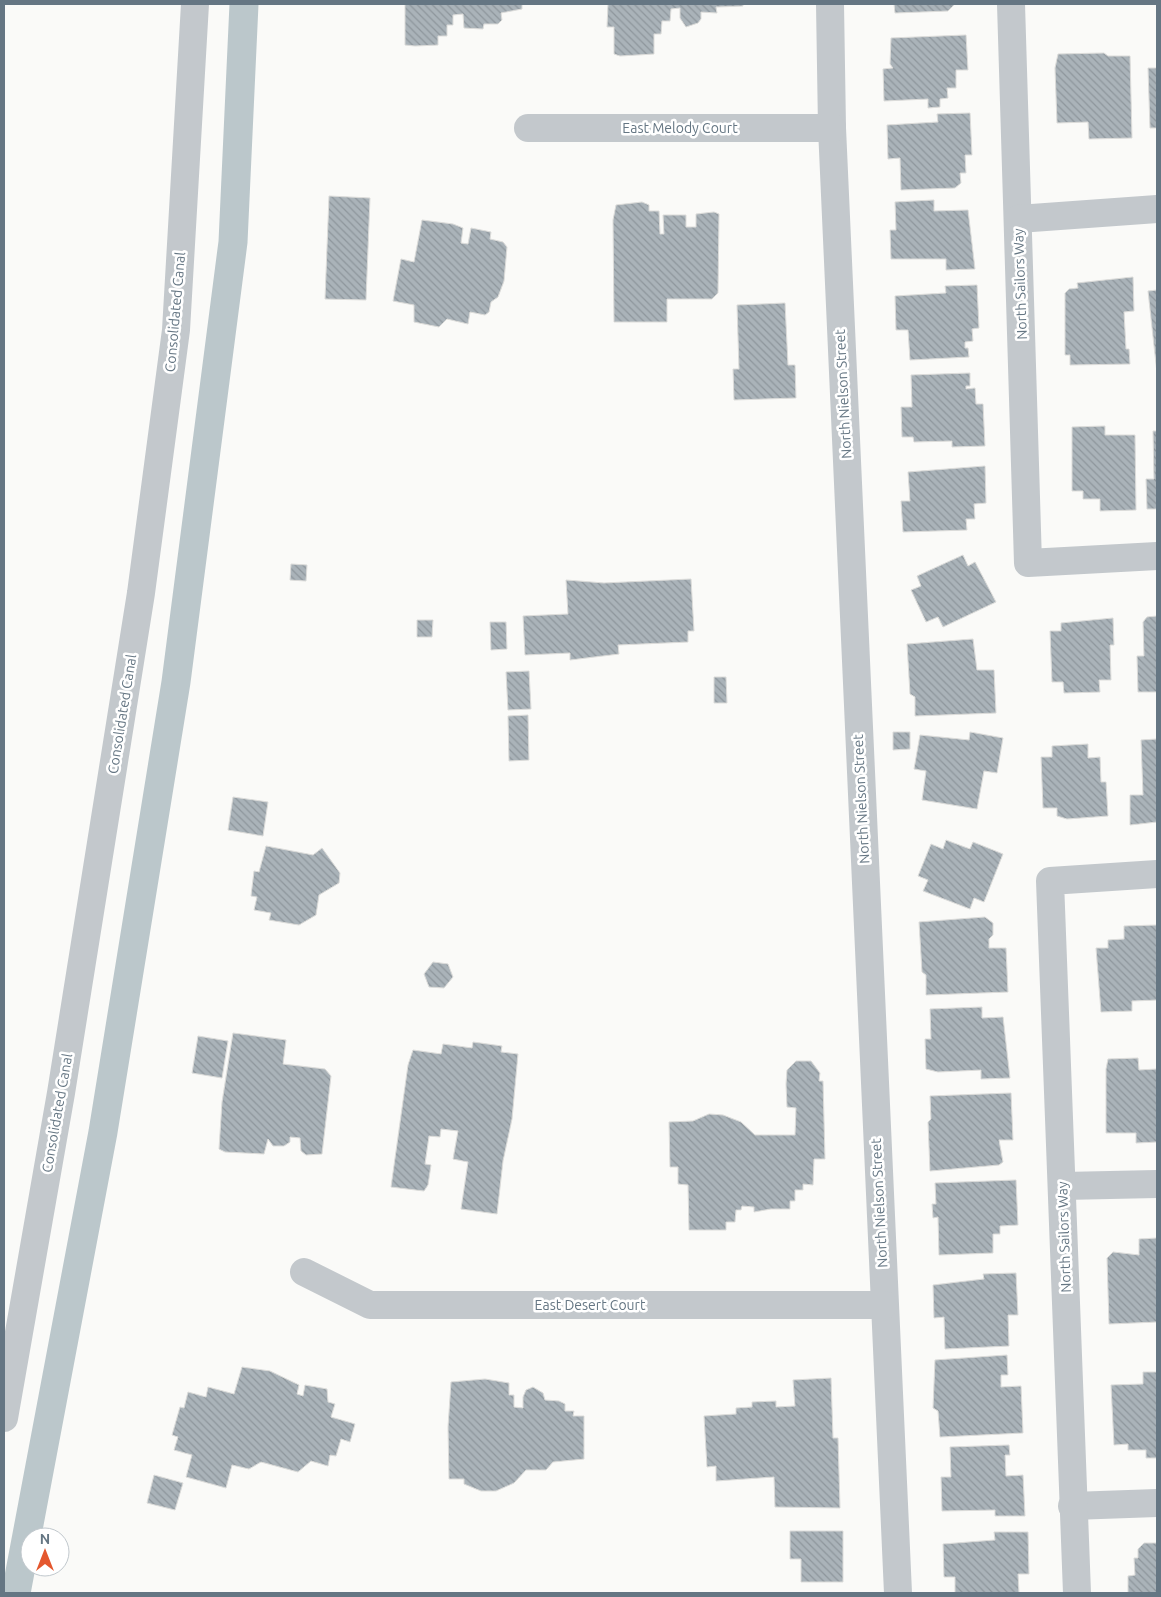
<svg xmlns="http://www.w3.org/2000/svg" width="1161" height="1597" font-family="Ubuntu,sans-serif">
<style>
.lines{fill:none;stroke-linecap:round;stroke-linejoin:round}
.canal{stroke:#bbc7cb;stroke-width:29}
.building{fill:url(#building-back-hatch);stroke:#dcdcda}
.minor{stroke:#c3c8cc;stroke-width:28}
.labels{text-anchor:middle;stroke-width:5;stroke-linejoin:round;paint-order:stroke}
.street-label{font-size:14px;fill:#657683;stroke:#fff}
</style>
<defs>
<pattern id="building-back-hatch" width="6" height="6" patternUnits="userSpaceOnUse" patternTransform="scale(1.25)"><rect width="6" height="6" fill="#aab3b9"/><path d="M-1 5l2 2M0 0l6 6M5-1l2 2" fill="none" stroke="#8e969c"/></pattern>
</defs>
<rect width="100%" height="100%" fill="#fafaf8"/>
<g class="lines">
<!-- canal -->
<polyline class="canal" points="16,1593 103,1132 176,682 233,242 244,4"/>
</g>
<!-- building -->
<g class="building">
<polygon points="405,4 522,4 522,9 501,13 502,20 498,24 484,24 483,29 464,28 463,14 453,15 453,25 447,25 447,36 438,36 438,45 415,46 405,45"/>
<polygon points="608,4 743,4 743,6 716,7 717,13 701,12 701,19 698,23 686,27 680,18 680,8 671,9 670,21 662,21 661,34 654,34 654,54 620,56 614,54 614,27 607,27"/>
<polygon points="894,4 955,4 948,11 895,13"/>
<polygon points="966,35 968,70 956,70 956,88 947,88 948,98 940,99 940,107 928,108 928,99 884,101 883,69 893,68 890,64 891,38"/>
<polygon points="1104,53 1108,56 1130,56 1132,138 1089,139 1088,122 1057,123 1055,68 1058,54"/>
<polygon points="1148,68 1157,68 1157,128 1150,128"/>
<polygon points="970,113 972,155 965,155 966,173 960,173 961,183 955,188 901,190 900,158 888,159 887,125 938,122 937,114"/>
<polygon points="329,196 370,198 366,300 325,299"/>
<polygon points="934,200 934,211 968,210 975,269 946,270 946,259 891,259 890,230 896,230 895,202"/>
<polygon points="642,202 649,205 649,211 659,211 660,234 664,234 663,215 686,215 686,227 696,227 696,214 714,212 719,214 718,293 712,299 667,299 667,322 614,322 613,220 616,205"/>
<polygon points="422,220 453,224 463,228 461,243 468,244 471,228 491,232 490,239 503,242 507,247 504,281 498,297 491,302 489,312 485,315 470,312 468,324 447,319 439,327 414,322 414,305 393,301 401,259 414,262"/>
<polygon points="1133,277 1134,311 1124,312 1126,349 1129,349 1130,364 1070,365 1070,355 1065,355 1065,293 1069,289 1078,288 1077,283"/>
<polygon points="977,285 979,328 972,329 973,341 965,342 965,348 968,348 969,357 910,360 908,330 896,330 895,296 946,293 945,286"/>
<polygon points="1157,290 1157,373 1148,291"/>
<polygon points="785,303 788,365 795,365 796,398 734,400 733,369 739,369 737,305"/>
<polygon points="970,373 970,386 966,386 966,389 975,388 976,404 983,404 985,446 952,447 952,441 914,442 913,437 902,437 901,407 912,407 911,375"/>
<polygon points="1105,426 1105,435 1135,435 1136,510 1100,511 1100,499 1083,499 1083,491 1072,491 1072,427"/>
<polygon points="1153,431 1157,431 1157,509 1147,509 1146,479 1154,479"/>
<polygon points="985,466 986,503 974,504 975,519 966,519 967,530 903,532 901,501 910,501 908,472"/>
<polygon points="963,555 968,566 975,562 996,602 943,627 938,617 926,622 911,590 921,586 917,576"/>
<polygon points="291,564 307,565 306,581 290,580"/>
<polygon points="691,579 694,631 688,631 688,642 618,645 619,654 570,660 570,653 525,655 523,616 568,614 566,580 604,583"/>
<polygon points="1157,616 1157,692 1138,692 1137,656 1144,656 1143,622 1147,617"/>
<polygon points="1113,618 1114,645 1110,645 1111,680 1099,680 1100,692 1064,693 1063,682 1052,682 1050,631 1061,631 1061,623"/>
<polygon points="417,620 433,620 432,637 417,637"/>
<polygon points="490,622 506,622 507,649 491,650"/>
<polygon points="973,639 977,670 994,670 996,713 915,716 915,697 910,694 907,644"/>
<polygon points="529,671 531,709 508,710 506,672"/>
<polygon points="714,677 726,677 727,703 714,703"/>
<polygon points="528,715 529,760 509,761 508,716"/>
<polygon points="893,732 910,732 910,749 893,750"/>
<polygon points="970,732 1003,738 997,773 984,771 977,809 922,800 926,771 914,769 920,735 969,740"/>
<polygon points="1157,739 1157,822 1130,825 1130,795 1143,795 1141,740"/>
<polygon points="1088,744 1088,758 1100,757 1101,782 1106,782 1108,816 1067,819 1057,816 1057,808 1043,808 1041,757 1052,757 1052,746"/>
<polygon points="233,797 268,802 263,836 228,830"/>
<polygon points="946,840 970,849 973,842 1003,854 984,902 974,898 970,909 923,891 928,880 918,876 931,844 943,849"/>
<polygon points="266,846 313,855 322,848 340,873 339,883 319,895 316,915 299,925 269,920 271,913 254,910 257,897 251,896 254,871 259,872"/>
<polygon points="985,917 993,923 993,935 989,939 989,948 1006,948 1008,992 926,995 926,975 922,972 919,922"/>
<polygon points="1157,925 1157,1000 1132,1001 1132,1011 1101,1012 1096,948 1108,948 1108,940 1124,939 1124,926"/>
<polygon points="433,962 448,964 453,977 444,988 429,987 424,974"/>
<polygon points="982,1007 982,1018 1003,1017 1010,1078 981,1079 981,1070 938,1072 926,1069 925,1039 931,1039 930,1009"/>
<polygon points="233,1033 286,1040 283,1064 325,1069 331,1076 322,1154 306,1155 301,1151 300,1138 290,1137 290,1142 284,1146 273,1146 268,1139 264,1154 225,1152 219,1149 222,1102"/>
<polygon points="198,1036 228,1041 222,1078 192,1073"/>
<polygon points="473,1042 502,1046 501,1052 518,1054 512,1119 503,1161 497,1214 461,1209 468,1162 453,1159 458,1131 441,1129 440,1137 429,1136 425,1164 431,1165 428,1185 424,1191 391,1187 408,1065 413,1050 441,1054 443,1044 472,1048"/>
<polygon points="1138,1058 1139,1070 1157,1069 1157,1142 1136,1143 1136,1133 1106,1133 1106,1069 1108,1059"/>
<polygon points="796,1061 811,1061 820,1073 819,1081 823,1081 825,1159 814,1159 813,1185 803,1184 803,1190 795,1190 795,1201 790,1201 790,1209 771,1209 754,1212 754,1207 742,1206 741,1210 736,1210 735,1222 726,1222 726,1230 689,1230 688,1185 678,1184 678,1167 670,1167 669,1122 693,1121 709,1114 723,1115 741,1122 755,1135 795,1135 796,1108 787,1107 786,1084 787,1070"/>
<polygon points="1011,1093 1013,1140 999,1140 1003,1162 999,1165 930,1171 928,1122 931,1119 930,1096"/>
<polygon points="1016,1180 1018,1225 1000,1226 1000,1234 993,1234 993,1253 939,1255 938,1217 933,1218 932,1204 936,1204 935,1183"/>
<polygon points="1157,1238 1157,1322 1109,1324 1107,1258 1113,1252 1139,1255 1139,1239"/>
<polygon points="1016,1273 1018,1315 1008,1315 1009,1346 945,1349 944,1317 934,1318 933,1285 984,1279 983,1274"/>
<polygon points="1007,1355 1008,1375 1001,1375 1001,1387 1021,1386 1023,1433 940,1437 938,1411 933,1408 935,1360"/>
<polygon points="242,1367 270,1371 299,1385 297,1394 303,1396 305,1385 327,1389 328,1402 335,1404 331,1417 355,1424 350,1442 341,1439 336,1456 330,1455 328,1466 311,1461 298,1472 261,1462 249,1469 232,1465 226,1488 186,1477 192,1455 174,1450 178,1437 172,1435 180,1407 184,1408 188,1392 206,1397 208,1387 234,1394"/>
<polygon points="1143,1372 1157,1372 1157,1458 1146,1458 1146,1450 1128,1450 1128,1444 1114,1445 1111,1385 1143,1384"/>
<polygon points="831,1378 833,1438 838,1438 840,1508 775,1507 774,1477 716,1481 716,1466 707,1467 704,1416 736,1414 736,1408 752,1407 752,1402 776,1401 776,1407 795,1406 793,1380"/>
<polygon points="485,1379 509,1383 509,1395 514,1395 514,1407 523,1408 523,1397 526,1390 533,1387 543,1393 545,1400 559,1401 565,1404 565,1411 574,1411 573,1416 584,1416 584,1459 553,1462 546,1470 526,1470 514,1483 496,1491 481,1491 464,1484 464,1479 449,1479 448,1427 451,1382"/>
<polygon points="1009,1445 1010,1455 1005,1455 1006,1476 1023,1475 1025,1516 995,1516 995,1510 942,1511 941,1477 951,1477 950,1447"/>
<polygon points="154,1475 183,1483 175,1510 147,1503"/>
<polygon points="790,1531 843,1531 843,1582 801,1582 801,1559 790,1559"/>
<polygon points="994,1532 1028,1532 1029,1574 1018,1574 1019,1593 955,1593 955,1577 944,1577 943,1544 995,1540"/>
<polygon points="1144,1543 1157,1543 1157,1593 1128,1593 1128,1576 1135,1575 1134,1558 1138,1558 1138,1549"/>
</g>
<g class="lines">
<!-- minor -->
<g class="minor">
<polyline points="830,4 832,128 898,1593"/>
<polyline points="1011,4 1028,563 1157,556"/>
<polyline points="528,128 832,128"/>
<polyline points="1018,219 1157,209"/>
<polyline points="1063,1186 1157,1184"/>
<polyline points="304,1272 370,1305 884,1305"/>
<polyline points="4,1418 61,1093 141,593 176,330 195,4"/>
<polyline points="1072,1506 1157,1503"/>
<polyline points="1077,1593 1050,881 1157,874"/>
</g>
</g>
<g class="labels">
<!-- street labels -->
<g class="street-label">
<text x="680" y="133">East Melody Court</text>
<text transform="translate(1020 284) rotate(-92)" y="5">North Sailors Way</text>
<text transform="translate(175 312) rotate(-85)" y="5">Consolidated Canal</text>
<text transform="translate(843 394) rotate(-93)" y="5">North Nielson Street</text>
<text transform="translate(122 714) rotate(-81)" y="5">Consolidated Canal</text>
<text transform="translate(861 799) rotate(-93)" y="5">North Nielson Street</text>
<text transform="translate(57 1113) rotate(-80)" y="5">Consolidated Canal</text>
<text transform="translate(879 1203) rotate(-93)" y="5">North Nielson Street</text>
<text transform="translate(1064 1237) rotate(-92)" y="5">North Sailors Way</text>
<text x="590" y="1310">East Desert Court</text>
</g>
</g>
<!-- border -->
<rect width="1161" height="1597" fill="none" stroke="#657683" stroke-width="10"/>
<!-- north arrow -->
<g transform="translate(45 1552)"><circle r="24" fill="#ffffff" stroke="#c1c8cd"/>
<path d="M0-4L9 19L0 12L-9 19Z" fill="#e4572e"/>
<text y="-8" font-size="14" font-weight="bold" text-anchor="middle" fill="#657683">N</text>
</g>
</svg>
